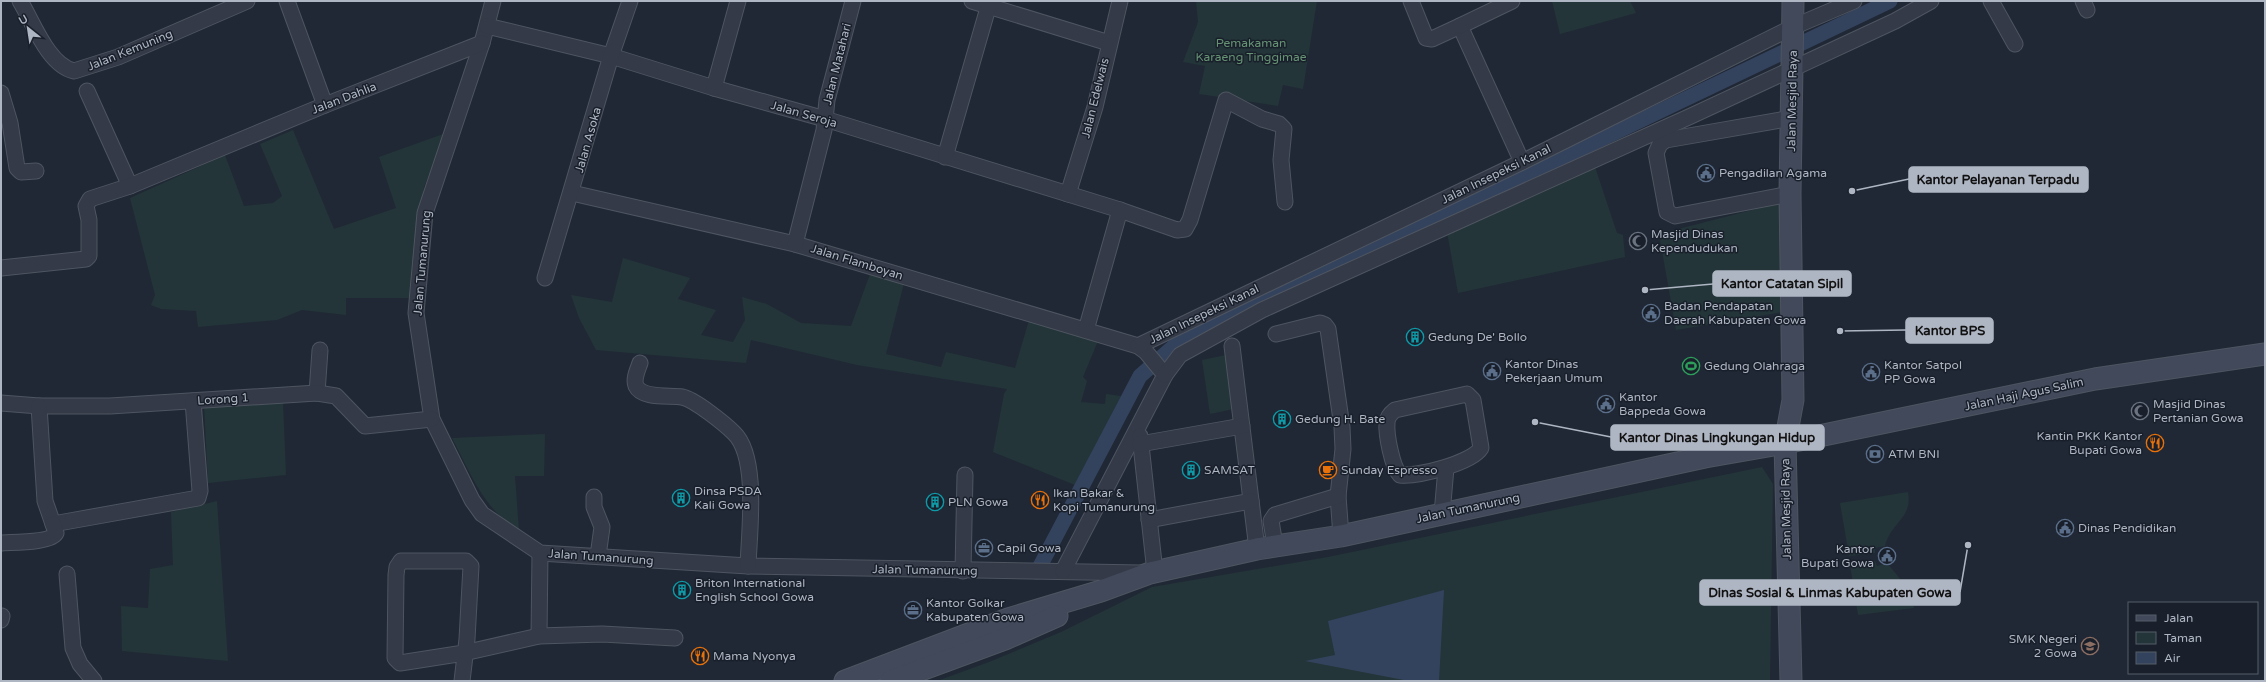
<svg xmlns="http://www.w3.org/2000/svg" width="2266" height="682" font-family="'Varela Round',sans-serif">
<style>
.green{fill:#233538}
.water{fill:#34435d}
.lines{fill:none;stroke-linecap:round;stroke-linejoin:round}
.canal{stroke:#34435d;stroke-width:15}
.street-casing{stroke:#4e5561;stroke-width:17}
.secondary-casing{stroke:#4e5561;stroke-width:23}
.street{stroke:#343a47;stroke-width:15}
.secondary{stroke:#42495a;stroke-width:21}
.labels{text-anchor:middle;stroke-width:3;stroke-linejoin:round;paint-order:stroke}
.park-label{font-size:12px;fill:#669374;stroke:#19202b}
.street-label{font-size:12px;fill:#aeb5c3;stroke:#19202b}
.poi-label{font-size:12px;fill:#aeb5c3;stroke:#19202b;text-anchor:start}
.leader{fill:none;stroke:#aeb5c3;stroke-width:1.5}
.callout-dot{fill:#aeb5c3;stroke:#19202b;stroke-width:1.5}
.callout{fill:#aeb5c3;stroke:#aeb5c3;stroke-width:1.5}
.callout-label{font-size:13px;text-anchor:middle;font-weight:bold;fill:#111}
</style>
<rect width="100%" height="100%" fill="#202836"/>
<!-- green -->
<g class="green">
<polygon points="1196,1 1317,1 1303,89 1283,85 1278,106 1199,94 1205,66 1183,62 1198,22"/>
<polygon points="1552,1 1630,1 1636,13 1560,34"/>
<polygon points="293,130 334,229 396,208 379,157 446,133 424,187 410,298 346,298 346,315 302,310 277,320 198,327 196,311 161,309 151,305 155,295 130,198 225,155 244,206 273,203 282,196 260,144"/>
<polygon points="1595,167 1617,233 1623,235 1625,257 1458,293 1447,232"/>
<polygon points="1783,202 1783,312 1676,330 1659,234"/>
<polygon points="623,258 690,278 678,299 716,310 701,335 733,342 745,320 742,297 767,304 801,323 851,326 870,274 904,283 886,354 941,367 946,352 1015,368 1029,320 1098,341 1083,377 1087,381 1081,402 1105,404 1106,394 1121,396 1075,485 993,452 1004,394 1007,389 857,365 751,340 746,363 596,350 579,318 571,295 612,302"/>
<polygon points="1226,355 1234,409 1210,414 1202,360"/>
<polygon points="283,402 286,475 208,483 204,405"/>
<path d="M545 434 544 476H515L519 530C484 511 470 472 452 438Z"/>
<polygon points="1762,467 1773,484 1770,681 937,681 989,662 1061,632 1152,587 1328,557"/>
<path d="M1908 492C1913 518 1891 522 1885 546L1875 548V553L1849 556 1840 503Z"/>
<polygon points="217,501 228,661 122,651 121,606 148,608 150,569 173,565 171,512"/>
<polygon points="1875,561 1877,566 1887,563 1911,592 1914,608 1858,615 1850,565"/>
</g>
<!-- water -->
<polygon class="water" points="1444,590 1439,681 1409,681 1305,661 1335,655 1328,621"/>
<g class="lines">
<!-- canal -->
<polyline class="canal" points="1037,572 1140,376 1180,341 1890,1"/>
<defs>
<g id="street">
<path d="M20 1C33 22 48 65 74 71L118 57 247 1"/>
<polyline points="287,1 325,105"/>
<polyline points="493,1 482,43 425,213 416,313 432,419 472,500 482,514 540,553 748,566 1141,573"/>
<polyline points="972,1 1109,43"/>
<polyline points="1411,1 1426,38 1432,39 1460,26 1522,162"/>
<polyline points="1991,1 2015,44"/>
<polyline points="2083,1 2087,10"/>
<polyline points="487,26 611,56 714,88 825,119 1120,210 1177,230 1185,229 1190,220 1226,100 1262,119 1279,124 1284,129 1281,160 1285,202"/>
<polyline points="1460,26 1512,1"/>
<polyline points="714,88 738,1"/>
<polyline points="87,91 130,186"/>
<polyline points="1,93 10,123 17,168 21,172 36,171"/>
<polyline points="945,157 990,1"/>
<polyline points="572,193 795,244 1138,346 1146,352 1165,375 1063,571"/>
<polyline points="1068,194 1095,107 1120,1"/>
<polyline points="1790,194 1675,216 1667,212 1666,207 1656,153 1660,144 1666,140 1792,118"/>
<polyline points="795,244 824,130 827,100 853,1"/>
<polyline points="1,268 86,259 89,256 89,220 86,206 90,199 130,186 325,105 482,43"/>
<polyline points="545,278 611,56 630,1"/>
<polyline points="1086,330 1120,210"/>
<polyline points="1276,334 1320,323 1325,325 1328,329 1342,427 1343,449 1338,496 1341,536"/>
<polyline points="1138,346 1522,162 1793,27 1854,1"/>
<polyline points="1232,346 1257,549"/>
<path d="M640 363C638 369 633 379 636 386 642 399 670 395 682 397 694 399 725 424 734 433 759 457 749 533 748 566"/>
<polyline points="1165,375 1180,355 1262,310 1691,116 1895,21 1931,1"/>
<polyline points="317,393 320,350"/>
<path d="M1467 394 1473 400 1481 448C1472 463 1417 477 1400 475 1392 467 1386 434 1387 423 1387 417 1391 413 1395 410Z"/>
<polyline points="1,403 39,406 110,406 317,393 336,396 365,426 432,419"/>
<polyline points="39,406 45,501 53,524 198,498 200,491 193,401"/>
<polyline points="1140,436 1155,572"/>
<polyline points="1140,444 1242,426"/>
<polyline points="594,497 594,507 602,527 598,556"/>
<polyline points="1442,514 1446,468"/>
<polyline points="1149,520 1251,501"/>
<path d="M1 543C12 542 51 543 56 533L53 524"/>
<polyline points="1275,545 1271,521 1275,515 1338,496"/>
<polyline points="963,571 965,475"/>
<polyline points="67,574 73,648 80,664 94,681"/>
<polyline points="1,620 2,616"/>
<polyline points="539,636 540,553"/>
<polyline points="462,681 467,639 471,566 466,561 401,561 397,567 396,575 395,658 400,663 464,653 539,636 602,634 675,638"/>
</g>
<g id="secondary">
<polyline points="845,681 1008,619 1101,591 1150,573 1257,549 1341,536 1705,457 1785,443 2095,379 2265,354"/>
<polyline points="891,681 1005,639 1057,616"/>
<polyline points="1791,681 1785,443 1793,400 1790,194 1793,1"/>
</g>
</defs>
<!-- street casing -->
<use href="#street" class="street-casing"/>
<!-- secondary casing -->
<use href="#secondary" class="secondary-casing"/>
<!-- street -->
<use href="#street" class="street"/>
<!-- secondary -->
<use href="#secondary" class="secondary"/>
</g>
<!-- icons -->
<defs>
<symbol id="civic-ring" viewBox="-11 -11 22 22"><circle r="9.5" fill="#19202b" stroke="#5c6f8a" stroke-width="1.5"/><path d="M-.6-6.5H3V-4.5H.6V-3L4-1V1h2V6H-6V1h2V-1L-.6-3ZM-1.2 2.5V6h2.4V2.5Z" fill="#5c6f8a"/></symbol>
<symbol id="mosque-ring" viewBox="-11 -11 22 22"><circle r="9.5" fill="#19202b" stroke="#6b7280" stroke-width="1.5"/><path d="M3.5-4.9A6 6 0 1 0 3.5 4.9A5 5 0 1 1 3.5-4.9Z" fill="#6b7280"/></symbol>
<symbol id="building-ring" viewBox="-11 -11 22 22"><circle r="9.5" fill="#19202b" stroke="#0f9aa8" stroke-width="1.5"/><path d="M-4-6H4V6H1V3H-1V6H-4ZM-2.5-4.3h1.7v1.8h-1.7ZM.8-4.3h1.7v1.8H.8ZM-2.5-1h1.7V.8h-1.7ZM.8-1h1.7V.8H.8Z" fill="#0f9aa8"/></symbol>
<symbol id="stadium-ring" viewBox="-11 -11 22 22"><circle r="9.5" fill="#19202b" stroke="#2e9e5b" stroke-width="1.5"/><path d="M0-5a6.5 5 0 1 0 0 10a6.5 5 0 1 0 0-10ZM-3.5-1.8h7v3.6h-7Z" fill="#2e9e5b"/></symbol>
<symbol id="restaurant-ring" viewBox="-11 -11 22 22"><circle r="9.5" fill="#19202b" stroke="#e8710a" stroke-width="1.5"/><path d="M-5-6h1v4h1v-4h1v4h1v-4h1v5L-1.5 .5V6h-2V.5L-5-1ZM5-6V6H3V1.5H1.5Q1.5-4 5-6Z" fill="#e8710a"/></symbol>
<symbol id="bank-ring" viewBox="-11 -11 22 22"><circle r="9.5" fill="#19202b" stroke="#5c6f8a" stroke-width="1.5"/><path d="M-6-4H6V4H-6ZM0-2.3a2.3 2.3 0 1 0 0 4.6a2.3 2.3 0 1 0 0-4.6Z" fill="#5c6f8a"/></symbol>
<symbol id="cafe-ring" viewBox="-11 -11 22 22"><circle r="9.5" fill="#19202b" stroke="#e8710a" stroke-width="1.5"/><path d="M-5.5-4.5H6V0H3Q3 3.5 0 3.5H-2.5Q-5.5 3.5-5.5 0ZM3-3.2v2h1.7v-2ZM-6 4.5H4V6H-6Z" fill="#e8710a"/></symbol>
<symbol id="office-ring" viewBox="-11 -11 22 22"><circle r="9.5" fill="#19202b" stroke="#5c6f8a" stroke-width="1.5"/><path d="M-6-3h4V-5.5h4V-3h4V5H-6ZM-1-4.5V-3h2v-1.5ZM-6 0V1H6V0Z" fill="#5c6f8a"/></symbol>
<symbol id="school-ring" viewBox="-11 -11 22 22"><circle r="9.5" fill="#19202b" stroke="#8d6e63" stroke-width="1.5"/><path d="M0-5L7-2L0 1L-7-2ZM-4 1L0 2.5L4 1V4Q0 6-4 4Z" fill="#8d6e63"/></symbol>
</defs>
<g fill-rule="evenodd">
<use href="#civic-ring" x="1696" y="163" width="20" height="20"/>
<use href="#mosque-ring" x="1628" y="231" width="20" height="20"/>
<use href="#civic-ring" x="1641" y="303" width="20" height="20"/>
<use href="#building-ring" x="1405" y="327" width="20" height="20"/>
<use href="#stadium-ring" x="1681" y="356" width="20" height="20"/>
<use href="#civic-ring" x="1482" y="361" width="20" height="20"/>
<use href="#civic-ring" x="1861" y="362" width="20" height="20"/>
<use href="#civic-ring" x="1596" y="394" width="20" height="20"/>
<use href="#mosque-ring" x="2130" y="401" width="20" height="20"/>
<use href="#building-ring" x="1272" y="409" width="20" height="20"/>
<use href="#restaurant-ring" x="2145" y="433" width="20" height="20"/>
<use href="#bank-ring" x="1865" y="444" width="20" height="20"/>
<use href="#building-ring" x="1181" y="460" width="20" height="20"/>
<use href="#cafe-ring" x="1318" y="460" width="20" height="20"/>
<use href="#building-ring" x="671" y="488" width="20" height="20"/>
<use href="#restaurant-ring" x="1030" y="490" width="20" height="20"/>
<use href="#building-ring" x="925" y="492" width="20" height="20"/>
<use href="#civic-ring" x="2055" y="518" width="20" height="20"/>
<use href="#office-ring" x="974" y="538" width="20" height="20"/>
<use href="#civic-ring" x="1877" y="546" width="20" height="20"/>
<use href="#building-ring" x="672" y="580" width="20" height="20"/>
<use href="#office-ring" x="903" y="600" width="20" height="20"/>
<use href="#school-ring" x="2080" y="636" width="20" height="20"/>
<use href="#restaurant-ring" x="690" y="646" width="20" height="20"/>
</g>
<g class="labels">
<!-- park labels -->
<g class="park-label">
<text x="1251" y="47">Pemakaman<tspan x="1251" dy="14">Karaeng Tinggimae</tspan></text>
</g>
<!-- street labels -->
<g class="street-label">
<text transform="translate(130 50) rotate(-22)" y="4">Jalan Kemuning</text>
<text transform="translate(837 64) rotate(-76)" y="4">Jalan Matahari</text>
<text transform="translate(344 98) rotate(-21)" y="4">Jalan Dahlia</text>
<text transform="translate(1095 98) rotate(-76)" y="4">Jalan Edelwais</text>
<text transform="translate(1792 101) rotate(-89)" y="4">Jalan Mesjid Raya</text>
<text transform="translate(804 114) rotate(16)" y="4">Jalan Seroja</text>
<text transform="translate(588 140) rotate(-74)" y="4">Jalan Asoka</text>
<text transform="translate(1496 174) rotate(-26)" y="4">Jalan Insepeksi Kanal</text>
<text transform="translate(857 262) rotate(17)" y="4">Jalan Flamboyan</text>
<text transform="translate(422 263) rotate(-85)" y="4">Jalan Tumanurung</text>
<text transform="translate(1204 314) rotate(-26)" y="4">Jalan Insepeksi Kanal</text>
<text transform="translate(2024 394) rotate(-12)" y="4">Jalan Haji Agus Salim</text>
<text transform="translate(223 399) rotate(-4)" y="4">Lorong 1</text>
<text transform="translate(1468 508) rotate(-12)" y="4">Jalan Tumanurung</text>
<text transform="translate(1786 509) rotate(-91)" y="4">Jalan Mesjid Raya</text>
<text transform="translate(601 557) rotate(4)" y="4">Jalan Tumanurung</text>
<text transform="translate(925 570) rotate(1)" y="4">Jalan Tumanurung</text>
</g>
<!-- poi labels -->
<g class="poi-label">
<text x="1719" y="177">Pengadilan Agama</text>
<text x="1651" y="238">Masjid Dinas<tspan x="1651" dy="14">Kependudukan</tspan></text>
<text x="1664" y="310">Badan Pendapatan<tspan x="1664" dy="14">Daerah Kabupaten Gowa</tspan></text>
<text x="1428" y="341">Gedung De' Bollo</text>
<text x="1505" y="368">Kantor Dinas<tspan x="1505" dy="14">Pekerjaan Umum</tspan></text>
<text x="1884" y="369">Kantor Satpol<tspan x="1884" dy="14">PP Gowa</tspan></text>
<text x="1704" y="370">Gedung Olahraga</text>
<text x="1619" y="401">Kantor<tspan x="1619" dy="14">Bappeda Gowa</tspan></text>
<text x="2153" y="408">Masjid Dinas<tspan x="2153" dy="14">Pertanian Gowa</tspan></text>
<text x="1295" y="423">Gedung H. Bate</text>
<text x="2142" y="440" text-anchor="end">Kantin PKK Kantor<tspan x="2142" dy="14">Bupati Gowa</tspan></text>
<text x="1888" y="458">ATM BNI</text>
<text x="1204" y="474">SAMSAT</text>
<text x="1341" y="474">Sunday Espresso</text>
<text x="694" y="495">Dinsa PSDA<tspan x="694" dy="14">Kali Gowa</tspan></text>
<text x="1053" y="497">Ikan Bakar &amp;<tspan x="1053" dy="14">Kopi Tumanurung</tspan></text>
<text x="948" y="506">PLN Gowa</text>
<text x="2078" y="532">Dinas Pendidikan</text>
<text x="997" y="552">Capil Gowa</text>
<text x="1874" y="553" text-anchor="end">Kantor<tspan x="1874" dy="14">Bupati Gowa</tspan></text>
<text x="695" y="587">Briton International<tspan x="695" dy="14">English School Gowa</tspan></text>
<text x="926" y="607">Kantor Golkar<tspan x="926" dy="14">Kabupaten Gowa</tspan></text>
<text x="2077" y="643" text-anchor="end">SMK Negeri<tspan x="2077" dy="14">2 Gowa</tspan></text>
<text x="713" y="660">Mama Nyonya</text>
</g>
</g>
<!-- callouts -->
<path class="leader" d="M1852 191L1909 179M1645 290L1713 284M1840 331L1906 330M1535 422L1611 437M1968 545L1960 592"/>
<g class="callout-dot">
<circle cx="1852" cy="191" r="4"/>
<circle cx="1645" cy="290" r="4"/>
<circle cx="1840" cy="331" r="4"/>
<circle cx="1535" cy="422" r="4"/>
<circle cx="1968" cy="545" r="4"/>
</g>
<g class="callout">
<rect x="1909" y="167" width="179" height="25" rx="4"/>
<rect x="1713" y="271" width="138" height="25" rx="4"/>
<rect x="1906" y="318" width="87" height="25" rx="4"/>
<rect x="1611" y="425" width="213" height="25" rx="4"/>
<rect x="1700" y="580" width="260" height="25" rx="4"/>
</g>
<g class="callout-label">
<text x="1998" y="184">Kantor Pelayanan Terpadu</text>
<text x="1782" y="288">Kantor Catatan Sipil</text>
<text x="1950" y="335">Kantor BPS</text>
<text x="1717" y="442">Kantor Dinas Lingkungan Hidup</text>
<text x="1830" y="597">Dinas Sosial &amp; Linmas Kabupaten Gowa</text>
</g>
<!-- border -->
<rect width="2266" height="682" fill="none" stroke="#aeb5c3" stroke-width="4"/>
<!-- legend -->
<rect x="2128" y="602" width="130" height="72" fill="#19202b" stroke="#555c68"/>
<rect x="2136" y="615" width="20" height="6" fill="#42495a" stroke="#555c68"/>
<text x="2164" y="622" font-size="12" fill="#aeb5c3">Jalan</text>
<rect x="2136" y="632" width="20" height="12" fill="#233538" stroke="#555c68"/>
<text x="2164" y="642" font-size="12" fill="#aeb5c3">Taman</text>
<rect x="2136" y="652" width="20" height="12" fill="#34435d" stroke="#555c68"/>
<text x="2164" y="662" font-size="12" fill="#aeb5c3">Air</text>
<!-- north arrow -->
<g transform="translate(28 28) rotate(330)" stroke="#19202b" stroke-width="3" paint-order="stroke">
<path d="M0-3L7 15L0 10L-7 15Z" fill="#aeb5c3"/>
<text y="-6" font-size="11" font-weight="bold" text-anchor="middle" fill="#aeb5c3">U</text>
</g>
</svg>
